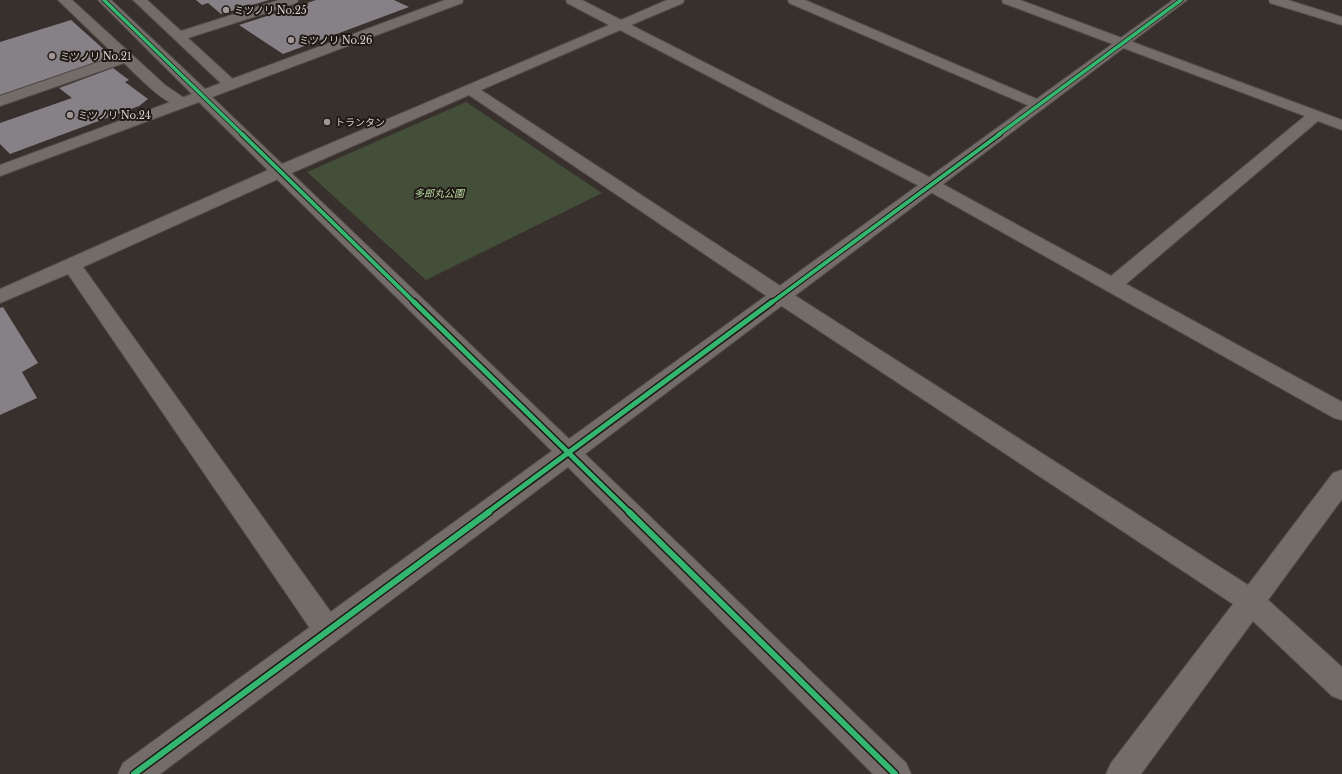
<svg xmlns="http://www.w3.org/2000/svg" width="1342" height="774" font-family="'Libre Baskerville','Noto Sans JP',serif">
<style>
.green{fill:#444f39}
.building{fill:#868187}
.lines{fill:none;stroke-linecap:round;stroke-linejoin:round}
.minor-casing{stroke:#534d49;stroke-width:2}
.tertiary-casing{stroke:#534d49;stroke-width:2}
.minor{fill:#736c68;fill-rule:evenodd}
.tertiary{fill:#736c68;fill-rule:evenodd}
.cycleway-far3-casing{stroke:#1f1915;stroke-width:5}
.cycleway-far2-casing{stroke:#1f1915;stroke-width:6}
.cycleway-far1-casing{stroke:#1f1915;stroke-width:8}
.cycleway-casing{stroke:#1f1915;stroke-width:9}
.cycleway-far3{stroke:#33b770;stroke-width:3.5}
.cycleway-far2{stroke:#33b770;stroke-width:4}
.cycleway-far1{stroke:#33b770;stroke-width:5}
.cycleway{stroke:#33b770;stroke-width:6}
.poi-dot{fill:#a19893;stroke:#1f1915;stroke-width:1.5}
.labels{text-anchor:middle;stroke-width:4;stroke-linejoin:round;paint-order:stroke}
.far-poi-label{font-size:10px;fill:#d9d0ca;stroke:#1f1915;text-anchor:start}
.far-park-label{font-size:10px;font-style:italic;fill:#bddea4;stroke:#1f1915}
</style>
<rect width="100%" height="100%" fill="#38302c"/>
<!-- green -->
<polygon class="green" points="466,102 602,193 426,280 307,172"/>
<!-- building -->
<g class="building">
<polygon points="196,0 269,0 221,14 208,3 202,5"/>
<polygon points="316,0 394,0 409,7 283,54 239,25"/>
<polygon points="71,20 108,53 102,60 0,95 0,42"/>
<polygon points="113,68 129,80 125,82 148,99 139,106 10,154 0,144 0,123 72,98 59,88"/>
<polygon points="3,307 38,363 22,372 37,398 0,415 0,308"/>
</g>
<g class="lines">
<defs>
<g id="minor">
<path d="M58 0H72L165 85 187 100 190 103 187 106C169 111 137 75 124 63L0 106V96L116 56Z"/>
<polygon points="133,0 147,0 181,31 279,0 298,0 297,3 188,38 236,82 238,85 236,88 231,89 226,88"/>
<polygon points="566,0 582,0 621,20 667,0 684,0 683,3 631,25 937,181 1111,276 1305,116 1003,3 1002,0 1020,0 1342,120 1342,130 1318,121 1126,284 1342,402 1342,420 1334,418 925,189 620,30 481,90 788,291 1248,585 1333,473 1342,470 1342,499 1268,600 1342,667 1342,700 1332,696 1253,621 1141,774 1106,774 1111,763 1233,604 774,301 469,95 287,175 83,267 338,622 342,631 338,640 328,644 318,640 68,274 0,303 0,289 275,167 609,25 567,3"/>
<polygon points="788,0 805,0 1044,102 1047,105 1044,108 1039,110 1034,108 789,3"/>
<polygon points="1269,0 1288,0 1342,17 1342,25 1270,3"/>
</g>
<polygon id="tertiary" points="98,0 111,0 205,89 445,0 463,0 462,3 212,97 569,439 1173,0 1187,0 585,454 906,763 911,774 873,774 568,467 160,774 118,774 123,763 552,451 199,102 0,176 0,165 192,94"/>
</defs>
<!-- minor casing -->
<use href="#minor" class="minor-casing"/>
<!-- tertiary casing -->
<use href="#tertiary" class="tertiary-casing"/>
<!-- minor -->
<use href="#minor" class="minor"/>
<!-- tertiary -->
<use href="#tertiary" class="tertiary"/>
<defs>
<g id="cycleway-far3">
<polyline points="104,0 243,135"/>
<polyline points="998,135 1181,0"/>
</g>
<g id="cycleway-far2">
<polyline points="242,134 415,303"/>
<polyline points="771,303 1000,134"/>
</g>
<g id="cycleway-far1">
<polyline points="414,302 630,513"/>
<polyline points="487,513 772,302"/>
</g>
<g id="cycleway">
<polyline points="629,512 895,774"/>
<polyline points="134,774 489,512"/>
</g>
</defs>
<!-- cycleway-far3 casing -->
<use href="#cycleway-far3" class="cycleway-far3-casing"/>
<!-- cycleway-far2 casing -->
<use href="#cycleway-far2" class="cycleway-far2-casing"/>
<!-- cycleway-far1 casing -->
<use href="#cycleway-far1" class="cycleway-far1-casing"/>
<!-- cycleway casing -->
<use href="#cycleway" class="cycleway-casing"/>
<!-- cycleway-far3 -->
<use href="#cycleway-far3" class="cycleway-far3"/>
<!-- cycleway-far2 -->
<use href="#cycleway-far2" class="cycleway-far2"/>
<!-- cycleway-far1 -->
<use href="#cycleway-far1" class="cycleway-far1"/>
<!-- cycleway -->
<use href="#cycleway" class="cycleway"/>
</g>
<!-- markers -->
<g class="poi-dot">
<circle cx="226" cy="10" r="4"/>
<circle cx="291" cy="40" r="4"/>
<circle cx="52" cy="56" r="4"/>
<circle cx="70" cy="115" r="4"/>
<circle cx="327" cy="122" r="4"/>
</g>
<g class="labels">
<!-- far-poi labels -->
<g class="far-poi-label">
<text x="234" y="14">ミツノリ No.25</text>
<text x="299" y="44">ミツノリ No.26</text>
<text x="60" y="60">ミツノリ No.21</text>
<text x="78" y="119">ミツノリ No.24</text>
<text x="335" y="126">トランタン</text>
</g>
<!-- far-park labels -->
<g class="far-park-label">
<text x="439" y="197">多郎丸公園</text>
</g>
</g>
</svg>
